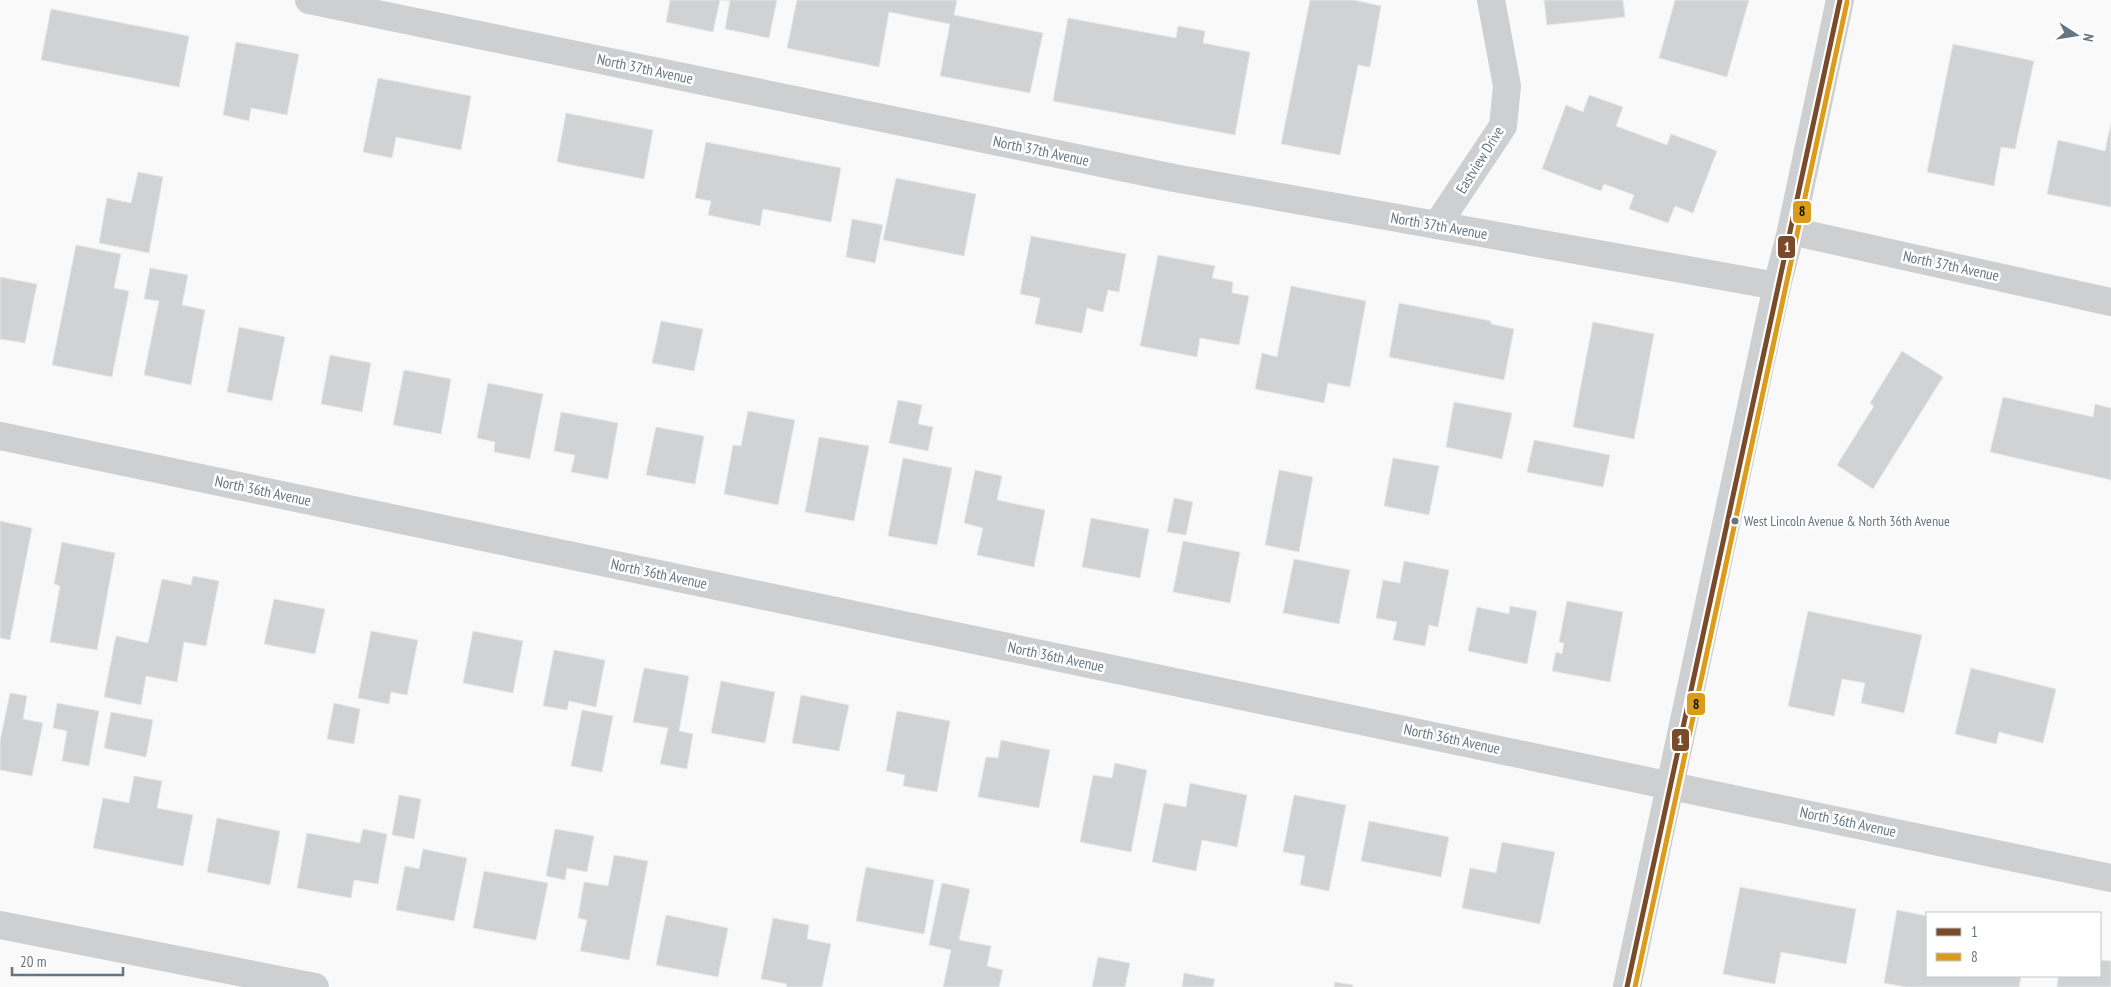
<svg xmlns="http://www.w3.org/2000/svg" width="2111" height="987" font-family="'PT Sans Narrow',sans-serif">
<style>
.building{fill:#d0d2d3;stroke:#e8e8e8}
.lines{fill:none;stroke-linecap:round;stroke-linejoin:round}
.minor{stroke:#cecfd0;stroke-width:28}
.bus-1-casing{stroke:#fff;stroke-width:9}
.bus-2-casing{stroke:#fff;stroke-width:9}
.bus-1{stroke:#7a4b2a;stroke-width:5}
.bus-2{stroke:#da9c1a;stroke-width:5}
.bus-dot{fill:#657683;stroke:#fff;stroke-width:2}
.labels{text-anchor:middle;stroke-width:5;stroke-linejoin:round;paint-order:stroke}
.bus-label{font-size:14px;fill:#657683;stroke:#fff;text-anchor:start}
.street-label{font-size:15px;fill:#657683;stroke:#fff}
.line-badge{stroke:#fff;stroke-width:2}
.badge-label{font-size:14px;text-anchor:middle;font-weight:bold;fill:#fff}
.pale-badge-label{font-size:14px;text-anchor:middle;font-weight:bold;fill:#111}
</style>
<rect width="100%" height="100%" fill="#f9f9f9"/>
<!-- building -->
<g class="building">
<polygon points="670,0 720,0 713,32 666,22"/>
<polygon points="722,0 777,0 769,38 725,29 730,1"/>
<polygon points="797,0 957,0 954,15 1043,33 1030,93 940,76 950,24 889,12 879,67 787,48"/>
<polygon points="1310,0 1353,0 1381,6 1370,67 1358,65 1340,155 1281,144"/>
<polygon points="1544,0 1623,0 1625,17 1547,25"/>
<polygon points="1675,0 1749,0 1727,77 1659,58"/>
<polygon points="51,9 189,36 179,87 41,60"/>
<polygon points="1068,18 1176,38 1178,26 1205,31 1203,43 1250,52 1235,135 1053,101"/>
<polygon points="236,42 299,54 287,115 251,108 249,121 223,115"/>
<polygon points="1953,44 2034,61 2015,149 2001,147 1994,186 1927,172"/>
<polygon points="378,78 471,96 461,150 396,137 392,158 363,152"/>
<polygon points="1589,95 1623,107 1616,126 1667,145 1671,134 1717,151 1693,213 1675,206 1668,223 1629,209 1634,195 1604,184 1601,191 1542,169 1566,105 1583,112"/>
<polygon points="566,113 653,130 644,179 557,162"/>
<polygon points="2111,123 2111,207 2047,194 2058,140 2105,151"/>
<polygon points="706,142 841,168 831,222 763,209 760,226 708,215 711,201 695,198"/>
<polygon points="138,172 163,177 149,253 99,243 107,198 131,203"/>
<polygon points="896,178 976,194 964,256 883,240"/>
<polygon points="852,219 883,225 875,263 846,257"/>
<polygon points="1031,236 1126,254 1119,292 1108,290 1103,312 1087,308 1082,333 1035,324 1040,298 1020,294"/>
<polygon points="76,245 121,254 114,288 129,291 112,377 52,365"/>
<polygon points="1158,255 1215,266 1212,278 1233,282 1232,293 1249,296 1239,345 1200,338 1197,357 1140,346"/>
<polygon points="150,268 188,275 182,305 205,310 191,385 144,375 159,301 144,299"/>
<polygon points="0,277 37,284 25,343 0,339"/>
<polygon points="1291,286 1366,301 1350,387 1328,383 1324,403 1255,389 1262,353 1277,357"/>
<polygon points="1399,303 1491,321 1491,324 1514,329 1504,380 1389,357"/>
<polygon points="661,321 703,329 694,371 652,363"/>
<polygon points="1593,322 1654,334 1634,439 1573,427"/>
<polygon points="239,327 285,337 272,401 227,392"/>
<polygon points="1902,351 1943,377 1873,489 1837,465 1874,406 1870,403"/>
<polygon points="330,355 371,363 362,412 321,404"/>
<polygon points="404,370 451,379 441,434 393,425"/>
<polygon points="488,383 543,394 530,459 494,452 495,442 477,438"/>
<polygon points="2003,397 2093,417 2095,404 2111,408 2111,480 1990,452"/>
<polygon points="898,400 922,405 918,424 933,427 928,451 889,443"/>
<polygon points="1454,402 1512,413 1502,459 1446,447"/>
<polygon points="748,411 795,420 778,505 724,494 733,445 741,446"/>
<polygon points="561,412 618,423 608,479 571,472 575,455 554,451"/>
<polygon points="656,427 704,436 695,484 646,475"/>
<polygon points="819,437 869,446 854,521 805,512"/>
<polygon points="1534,440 1610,455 1603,487 1527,472"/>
<polygon points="903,458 952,468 937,545 888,536"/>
<polygon points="1393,458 1439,466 1429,515 1384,506"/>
<polygon points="975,470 1002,476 997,500 1045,510 1034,567 977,555 983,528 964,523"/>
<polygon points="1279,470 1313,477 1299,552 1265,545"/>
<polygon points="1174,498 1193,502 1186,535 1167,532"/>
<polygon points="1091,518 1149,529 1140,578 1082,567"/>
<polygon points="0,521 32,528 10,640 0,638"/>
<polygon points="1183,541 1240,552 1230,603 1173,592"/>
<polygon points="62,542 115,553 97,650 50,642 60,586 54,584"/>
<polygon points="1294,559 1350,570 1339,624 1283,613"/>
<polygon points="1404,561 1449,570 1438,627 1429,625 1425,646 1393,640 1397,622 1376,618 1383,580 1400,583"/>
<polygon points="193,576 219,581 206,646 184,642 177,682 146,676 141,705 104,697 116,636 148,643 162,579 191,585"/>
<polygon points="274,599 325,609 315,654 264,644"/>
<polygon points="1567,601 1623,612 1610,682 1552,671 1556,652 1562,654 1564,643 1559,642"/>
<polygon points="1510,606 1537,611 1527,664 1468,651 1477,607 1509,614"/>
<polygon points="1808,611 1922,635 1904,713 1861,703 1865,683 1842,679 1834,716 1788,706"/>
<polygon points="371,631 418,640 407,695 391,692 389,704 358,698"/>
<polygon points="473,631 523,641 513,693 463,683"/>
<polygon points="554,650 605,660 596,707 569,701 567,710 543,706"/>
<polygon points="644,668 689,676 679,731 693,734 687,769 660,764 668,728 633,722"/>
<polygon points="1971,668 2056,689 2043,743 1999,732 1996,744 1955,734"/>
<polygon points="721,681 775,692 765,743 711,733"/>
<polygon points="10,693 27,696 23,719 43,723 32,776 0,770 0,741"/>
<polygon points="801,695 849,705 839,751 792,743"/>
<polygon points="57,703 99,711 89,766 62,761 67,731 53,728"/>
<polygon points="334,703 360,709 354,744 327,739"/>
<polygon points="582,710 613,716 602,772 571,766"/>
<polygon points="897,711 950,721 937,792 903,786 905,775 886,771"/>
<polygon points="111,712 153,720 146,757 104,748"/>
<polygon points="1001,740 1050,750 1039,808 978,797 986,757 998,758"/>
<polygon points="1115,763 1147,770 1131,852 1080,842 1093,775 1112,778"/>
<polygon points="134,776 162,781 157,808 193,815 183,866 93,848 103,798 129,803"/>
<polygon points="1190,783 1247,795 1237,847 1202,840 1196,871 1152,862 1164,803 1186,807"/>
<polygon points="399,795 421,799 414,839 392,835"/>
<polygon points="1294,795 1346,805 1329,891 1300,885 1305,856 1283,852"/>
<polygon points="217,818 280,831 270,885 207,872"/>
<polygon points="1369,821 1449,837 1441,877 1361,861"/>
<polygon points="363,829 387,834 378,884 354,880 351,898 297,888 307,833 360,843"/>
<polygon points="555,829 594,836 587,872 567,868 565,880 546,876"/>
<polygon points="1502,842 1555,852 1540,924 1462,908 1470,868 1496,873"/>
<polygon points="423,849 467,858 454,921 396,910 405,866 419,869"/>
<polygon points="614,855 648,861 629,960 580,951 587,920 578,918 584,882 608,886"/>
<polygon points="866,867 934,880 924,934 856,921"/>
<polygon points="484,871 548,883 536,940 473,928"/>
<polygon points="942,883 970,889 959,940 991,946 987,966 1003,970 999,987 943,987 951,950 929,945"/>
<polygon points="1740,887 1856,909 1846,964 1781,952 1775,984 1723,974"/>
<polygon points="1897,910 1927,916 1927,976 2021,976 2019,987 1906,987 1884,983"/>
<polygon points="666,915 728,928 718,977 656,965"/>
<polygon points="773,918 809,925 807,939 831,944 822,987 786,987 787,984 761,979"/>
<polygon points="1098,957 1130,963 1125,987 1092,987"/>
<polygon points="2100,960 2111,961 2111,987 2057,987 2058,976 2100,976"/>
<polygon points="1184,973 1215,979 1213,987 1182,987"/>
<polygon points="1335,982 1353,985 1353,987 1334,987"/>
</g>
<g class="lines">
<!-- minor -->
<g class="minor">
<polyline points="309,0 1174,178 1777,286"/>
<polyline points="1437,225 1503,126 1507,86 1491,0"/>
<polyline points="1791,231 2111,302"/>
<polyline points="0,436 2111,878"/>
<polyline points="0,925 315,987"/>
<polyline points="1627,987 1777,286 1791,231 1840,0"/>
</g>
<defs>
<polyline id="bus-1" points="1627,987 1840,0"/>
<polyline id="bus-2" points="1635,987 1847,2"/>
</defs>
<!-- bus-1 casing -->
<use href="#bus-1" class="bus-1-casing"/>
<!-- bus-2 casing -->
<use href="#bus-2" class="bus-2-casing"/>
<!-- bus-1 -->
<use href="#bus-1" class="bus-1"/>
<!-- bus-2 -->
<use href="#bus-2" class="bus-2"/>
</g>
<!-- markers -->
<circle class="bus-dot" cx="1735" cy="521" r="4.5"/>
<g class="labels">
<!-- bus labels -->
<g class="bus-label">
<text x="1744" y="526">West Lincoln Avenue &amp; North 36th Avenue</text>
</g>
<!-- street labels -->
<g class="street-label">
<text transform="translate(645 69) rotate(12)" y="5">North 37th Avenue</text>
<text transform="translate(1041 151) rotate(12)" y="5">North 37th Avenue</text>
<text transform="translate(1480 160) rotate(-58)" y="5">Eastview Drive</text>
<text transform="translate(1439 226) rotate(10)" y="5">North 37th Avenue</text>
<text transform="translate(1951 266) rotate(12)" y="5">North 37th Avenue</text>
<text transform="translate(263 491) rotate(12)" y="5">North 36th Avenue</text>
<text transform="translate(659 574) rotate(12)" y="5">North 36th Avenue</text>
<text transform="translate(1056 657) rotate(12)" y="5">North 36th Avenue</text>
<text transform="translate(1452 739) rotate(12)" y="5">North 36th Avenue</text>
<text transform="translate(1848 822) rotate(12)" y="5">North 36th Avenue</text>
</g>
</g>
<g class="line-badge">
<rect x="1792" y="200" width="20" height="24" rx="5" fill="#da9c1a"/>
<rect x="1777" y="235" width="19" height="24" rx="5" fill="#7a4b2a"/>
<rect x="1686" y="692" width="20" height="24" rx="5" fill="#da9c1a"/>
<rect x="1671" y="728" width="19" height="24" rx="5" fill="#7a4b2a"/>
</g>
<g class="badge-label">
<text x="1787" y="252">1</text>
<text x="1680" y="745">1</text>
</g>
<g class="pale-badge-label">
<text x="1802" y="216">8</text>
<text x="1696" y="709">8</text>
</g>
<!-- legend -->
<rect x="1926" y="912" width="175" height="65" fill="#ffffff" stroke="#c1c8cd"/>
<rect x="1936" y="928" width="25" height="8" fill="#7a4b2a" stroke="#c1c8cd"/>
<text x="1971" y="937" font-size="15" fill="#657683">1</text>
<rect x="1936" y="953" width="25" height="8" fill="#da9c1a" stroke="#c1c8cd"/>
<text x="1971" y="962" font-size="15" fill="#657683">8</text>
<!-- north arrow -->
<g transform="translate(2076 35) rotate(102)" stroke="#ffffff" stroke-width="4" paint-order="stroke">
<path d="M0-4L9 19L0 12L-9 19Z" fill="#657683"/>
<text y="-8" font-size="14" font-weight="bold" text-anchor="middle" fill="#657683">N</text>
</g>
<!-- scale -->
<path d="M12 967v8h111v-8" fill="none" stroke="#657683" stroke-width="2.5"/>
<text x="20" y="967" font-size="15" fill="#657683" stroke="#ffffff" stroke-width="4" paint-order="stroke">20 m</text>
</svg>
